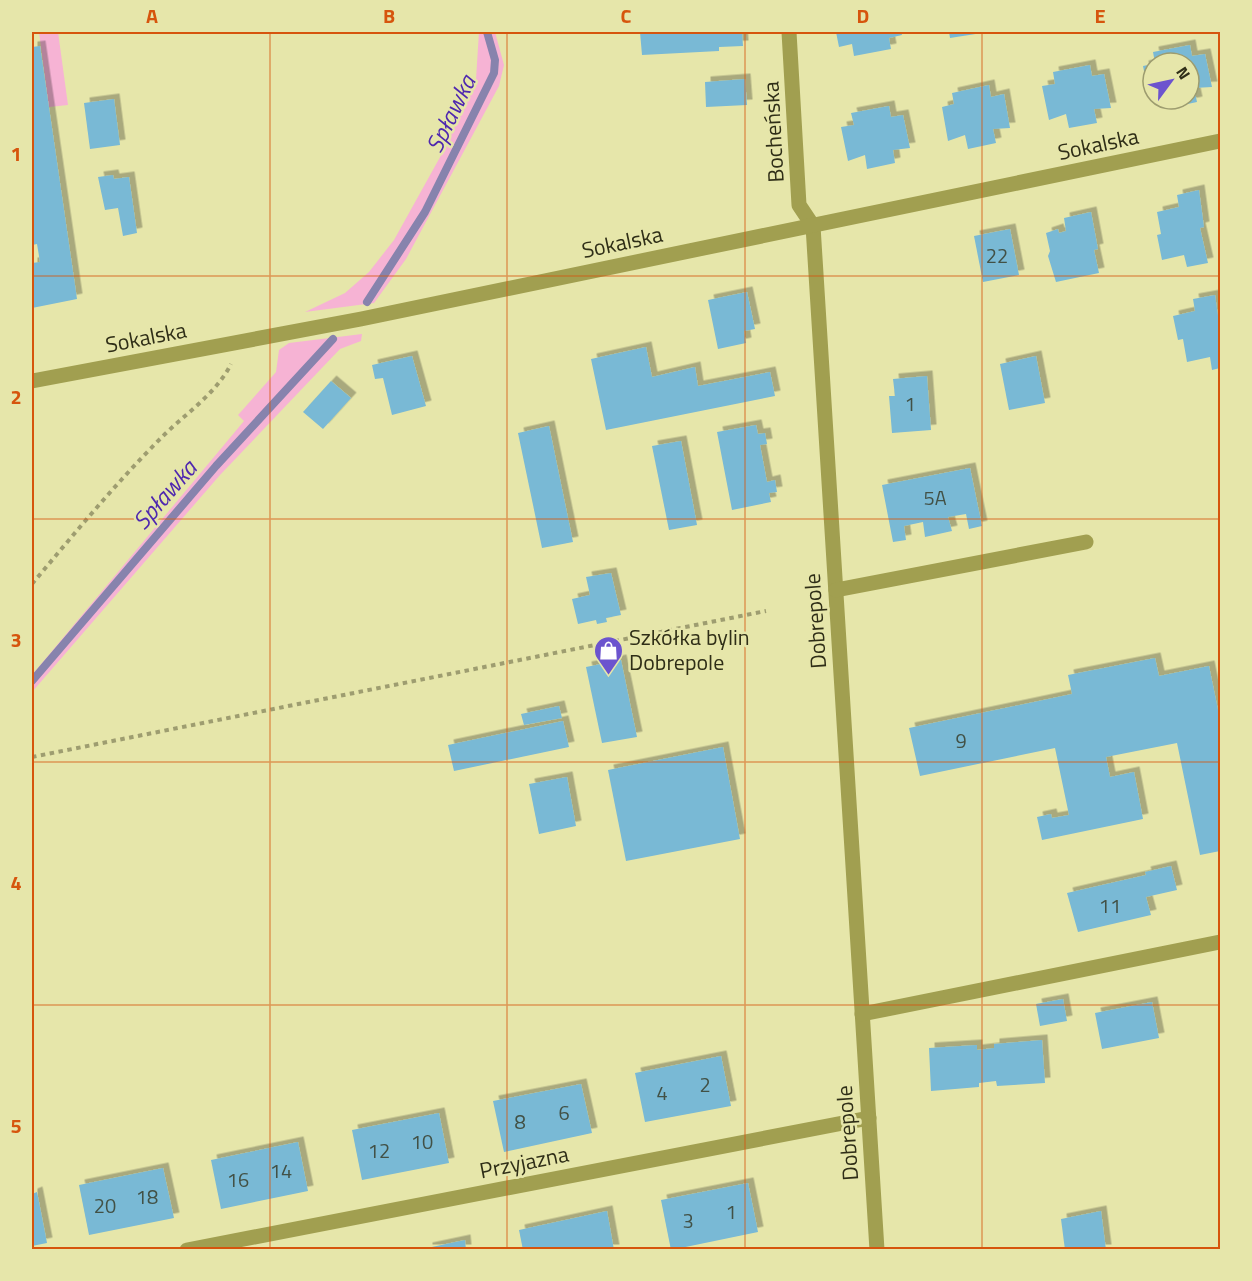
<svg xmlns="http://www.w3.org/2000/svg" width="1252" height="1281" font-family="'Titillium Web',sans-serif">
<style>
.green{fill:#f6b3d4}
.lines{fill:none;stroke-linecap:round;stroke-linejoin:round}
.stream{stroke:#8783ad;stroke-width:8}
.building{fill:#79b9d5;filter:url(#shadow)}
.path{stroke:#9e9d70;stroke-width:4;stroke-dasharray:4.5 4.5;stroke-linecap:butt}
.street{stroke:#a19f50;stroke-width:15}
.grid{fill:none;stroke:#d6550d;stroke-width:1.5;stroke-opacity:0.55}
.labels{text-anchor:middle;stroke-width:5;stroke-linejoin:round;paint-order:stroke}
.number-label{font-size:20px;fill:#425146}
.street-label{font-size:22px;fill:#2f2e17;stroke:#e6e6aa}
.poi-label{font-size:22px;fill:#2f2e17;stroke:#e6e6aa;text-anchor:start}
.water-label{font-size:24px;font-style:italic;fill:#4f28af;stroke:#e6e6aa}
.neatline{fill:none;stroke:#d6550d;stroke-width:2}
.grid-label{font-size:20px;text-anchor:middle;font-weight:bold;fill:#d6550d}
</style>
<defs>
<filter id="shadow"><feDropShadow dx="5.5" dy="-5.5" stdDeviation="0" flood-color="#0004"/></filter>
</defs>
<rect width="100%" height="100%" fill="#e6e6aa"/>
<!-- green -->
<g class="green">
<polygon points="39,32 58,32 68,105 49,107"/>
<polygon points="479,32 495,32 504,65 499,86 406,259 374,303 305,312 345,293 369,272 394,240 444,150 476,79"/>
<polygon points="362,334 361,341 340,349 220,475 32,692 32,675 244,421 238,415 276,372 279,350 289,343"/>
</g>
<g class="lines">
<!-- stream -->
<g class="stream">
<polyline points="367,302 425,212 494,73 495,60 487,32"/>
<polyline points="32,681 216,466 333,339"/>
</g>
</g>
<!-- building -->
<g class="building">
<polygon points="640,32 742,32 743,46 719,47 719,51 642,55"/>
<polygon points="836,32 901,32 902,35 889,38 891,49 854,56 852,44 839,47"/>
<polygon points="949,32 982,32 982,33 950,38"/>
<polygon points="1190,45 1192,56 1205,54 1212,87 1194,88 1197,102 1169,108 1167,99 1189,99 1189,63 1155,63 1153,52"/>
<polygon points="40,46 77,299 32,308 32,263 40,262 37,244 32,245 32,47"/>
<polygon points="1153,64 1153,99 1150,100 1143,66"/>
<polygon points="1090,65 1092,76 1104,74 1111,108 1094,109 1097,123 1069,128 1066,114 1049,120 1042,86 1055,84 1053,72"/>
<polygon points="745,79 747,105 706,107 705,82"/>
<polygon points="989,85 991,97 1004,94 1010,128 993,129 996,143 968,149 965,135 948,141 942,107 954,104 952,93"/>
<polygon points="114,99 120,145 90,149 84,103"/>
<polygon points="889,106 891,117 903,115 910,148 893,150 895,163 867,169 865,155 848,161 841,127 854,125 851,113"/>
<polygon points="113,175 114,179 129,177 137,233 123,236 118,208 105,210 98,177"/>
<polygon points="1199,190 1204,227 1200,228 1208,263 1187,267 1184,255 1162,260 1157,235 1161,234 1157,212 1179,207 1177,195"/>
<polygon points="1091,212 1098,249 1094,250 1099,273 1056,282 1048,256 1050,251 1046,233 1058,229 1059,233 1066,231 1064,218"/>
<polygon points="1010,229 1019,275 983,282 974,236"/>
<polygon points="747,292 755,329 744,331 746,343 718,349 708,300"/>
<polygon points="1215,295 1220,330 1220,368 1212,370 1210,357 1187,362 1183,339 1178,340 1173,316 1195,311 1193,299"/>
<polygon points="646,347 652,377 695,367 698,386 770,372 775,396 606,430 591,359"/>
<polygon points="412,356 426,406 392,415 383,378 375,379 372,365"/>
<polygon points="1036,356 1045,403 1009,410 1000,364"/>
<polygon points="927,376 931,430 892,433 889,396 895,396 893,379"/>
<polygon points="331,381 351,398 323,429 303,412"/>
<polygon points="756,425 758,434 765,433 767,444 760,445 767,482 775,480 777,492 769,493 771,502 732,510 717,432"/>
<polygon points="549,426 573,542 542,548 518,433"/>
<polygon points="681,441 697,525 669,530 652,446"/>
<polygon points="970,468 982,526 969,529 966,514 948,517 952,531 925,537 923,522 904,526 906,540 893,542 882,485"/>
<polygon points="611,573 621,615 606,618 607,622 597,624 596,620 578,624 572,599 590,595 586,577"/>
<polygon points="1155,658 1159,676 1209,666 1220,720 1220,851 1200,855 1177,743 1106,757 1110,777 1134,772 1143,819 1042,840 1037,817 1051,814 1052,818 1069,815 1055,748 920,776 909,728 1072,694 1068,675"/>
<polygon points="621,660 637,737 602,743 586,667"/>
<polygon points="559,706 562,718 524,725 521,714"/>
<polygon points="563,721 569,747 454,771 448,745"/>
<polygon points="723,747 740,839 626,861 608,770"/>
<polygon points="567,777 576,826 539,834 529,784"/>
<polygon points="1171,866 1177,890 1146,897 1151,915 1078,932 1067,893 1146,875 1145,872"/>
<polygon points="1063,999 1067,1021 1040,1026 1036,1004"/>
<polygon points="1152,1002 1159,1038 1102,1049 1095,1013"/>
<polygon points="1042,1040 1045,1083 997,1086 996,1081 979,1083 979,1087 931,1091 929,1048 977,1045 977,1050 994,1048 994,1044"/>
<polygon points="721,1056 731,1106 645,1122 635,1073"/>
<polygon points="581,1084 592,1133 504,1152 493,1101"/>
<polygon points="439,1113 449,1163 362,1180 352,1130"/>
<polygon points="298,1142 308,1191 221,1209 211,1160"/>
<polygon points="163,1168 174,1218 89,1235 79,1185"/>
<polygon points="748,1183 758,1232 671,1250 661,1200"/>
<polygon points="37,1192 47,1243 32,1246 32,1194"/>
<polygon points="607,1211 614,1250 523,1250 519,1230"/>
<polygon points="1101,1211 1106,1250 1065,1250 1061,1219"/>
<polygon points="465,1240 466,1250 427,1250 427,1248"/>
</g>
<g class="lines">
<!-- path -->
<g class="path">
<path d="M32 584C74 534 116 483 162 437 186 413 216 394 231 364"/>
<polyline points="32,757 766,611"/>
</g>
<!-- street -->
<g class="street">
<polyline points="789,32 799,205 813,226"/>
<polyline points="813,226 877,1250"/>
<polyline points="32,381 361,319 1220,141"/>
<polyline points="836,590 1086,542"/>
<polyline points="862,1014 1220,942"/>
<polyline points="187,1250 869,1118"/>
</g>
</g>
<!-- grid -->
<path class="grid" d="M270 32V1250M507 32V1250M745 32V1250M982 32V1250M32 276H1220M32 519H1220M32 762H1220M32 1005H1220"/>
<!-- icons -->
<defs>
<symbol id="shop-pin" viewBox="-11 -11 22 30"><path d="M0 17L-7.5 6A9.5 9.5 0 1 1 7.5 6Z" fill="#6c54ce" stroke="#e6e6aa"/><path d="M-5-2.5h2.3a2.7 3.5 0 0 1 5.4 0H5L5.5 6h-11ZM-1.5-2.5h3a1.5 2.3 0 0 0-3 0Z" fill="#fff"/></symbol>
</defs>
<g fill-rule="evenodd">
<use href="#shop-pin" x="592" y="634" width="33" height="45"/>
</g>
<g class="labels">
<!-- number labels -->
<g class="number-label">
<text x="997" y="263">22</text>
<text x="910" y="411">1</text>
<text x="935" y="505">5A</text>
<text x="961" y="748">9</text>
<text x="1110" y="913">11</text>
<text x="705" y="1092">2</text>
<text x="662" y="1100">4</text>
<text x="564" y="1120">6</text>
<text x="520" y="1129">8</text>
<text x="422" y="1149">10</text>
<text x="379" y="1158">12</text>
<text x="281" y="1178">14</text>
<text x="238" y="1187">16</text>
<text x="147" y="1204">18</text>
<text x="105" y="1213">20</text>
<text x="731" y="1219">1</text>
<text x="688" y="1228">3</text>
</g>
<!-- street labels -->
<g class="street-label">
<text transform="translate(773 132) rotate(-93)" y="8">Bocheńska</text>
<text transform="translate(1098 144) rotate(-12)" y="8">Sokalska</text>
<text transform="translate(622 242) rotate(-12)" y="8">Sokalska</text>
<text transform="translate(146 337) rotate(-11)" y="8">Sokalska</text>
<text transform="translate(815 621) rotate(-94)" y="8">Dobrepole</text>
<text transform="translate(847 1133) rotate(-94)" y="8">Dobrepole</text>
<text transform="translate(524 1162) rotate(-11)" y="8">Przyjazna</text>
</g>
<!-- poi labels -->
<g class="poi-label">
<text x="629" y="645">Szkółka bylin<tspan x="629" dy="25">Dobrepole</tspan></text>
</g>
<!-- water labels -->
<g class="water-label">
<text transform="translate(451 114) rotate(-64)" y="8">Spławka</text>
<text transform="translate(165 495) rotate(-49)" y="8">Spławka</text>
</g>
</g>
<!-- border -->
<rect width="1252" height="1281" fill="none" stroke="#e6e6aa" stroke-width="66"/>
<!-- north arrow -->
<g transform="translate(1171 81) rotate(57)"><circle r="28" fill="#e6e6aa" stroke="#9d9c6f" stroke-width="1.5"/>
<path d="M0-4.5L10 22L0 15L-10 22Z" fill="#6c54ce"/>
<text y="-9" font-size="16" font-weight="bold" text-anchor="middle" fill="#2f2e17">N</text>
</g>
<rect x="33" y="33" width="1186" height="1215" class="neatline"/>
<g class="grid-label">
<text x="152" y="23">A</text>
<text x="389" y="23">B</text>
<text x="626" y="23">C</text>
<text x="863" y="23">D</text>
<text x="1100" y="23">E</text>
<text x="16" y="161">1</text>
<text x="16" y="404">2</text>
<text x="16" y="647">3</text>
<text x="16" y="890">4</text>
<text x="16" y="1133">5</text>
</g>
</svg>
